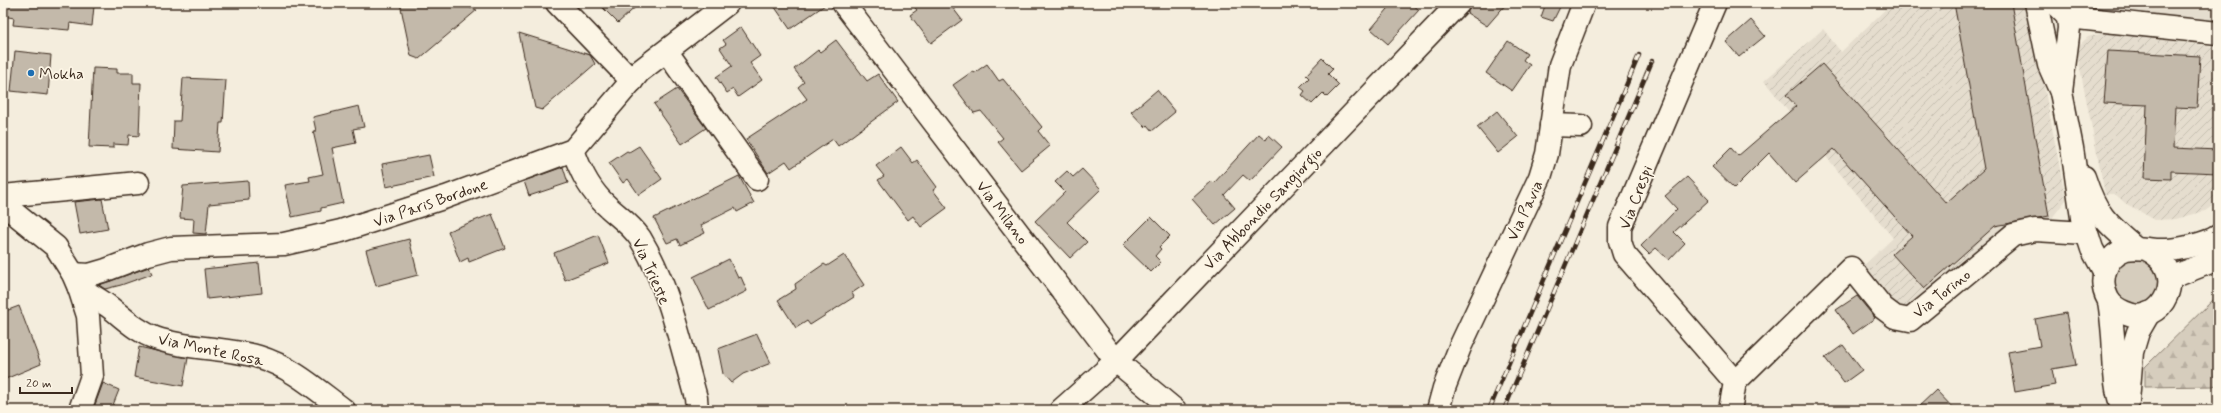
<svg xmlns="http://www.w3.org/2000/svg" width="2221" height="413" font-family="Mynerve,sans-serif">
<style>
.built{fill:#e5ddce}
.industrial{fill:url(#industrial-furrows)}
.grass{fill:#d6cdbd;stroke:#887c6e}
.forest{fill:url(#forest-firs);stroke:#887c6e}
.building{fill:#c3b9aa;stroke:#3b2a1e}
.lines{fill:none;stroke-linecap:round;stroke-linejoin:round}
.minor-casing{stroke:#3b2a1e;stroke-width:25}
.major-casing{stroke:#3b2a1e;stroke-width:25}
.minor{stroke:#fcf5e5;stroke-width:22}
.major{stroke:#fcf5e5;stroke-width:22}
.rail-casing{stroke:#3b2a1e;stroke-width:4.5}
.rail{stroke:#fcf5e5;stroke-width:3;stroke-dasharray:9;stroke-linecap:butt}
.poi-dot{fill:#1f6fb2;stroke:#fcf5e5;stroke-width:1.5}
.labels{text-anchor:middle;stroke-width:3.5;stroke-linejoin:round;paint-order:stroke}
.poi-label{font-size:16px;fill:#3b2a1e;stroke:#fcf5e5;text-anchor:start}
.street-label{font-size:16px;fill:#3b2a1e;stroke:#fcf5e5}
</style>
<defs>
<pattern id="industrial-furrows" width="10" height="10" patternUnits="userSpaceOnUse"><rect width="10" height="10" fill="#e5ddce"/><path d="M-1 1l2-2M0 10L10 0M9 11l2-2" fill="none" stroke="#c5beb0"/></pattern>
<pattern id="forest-firs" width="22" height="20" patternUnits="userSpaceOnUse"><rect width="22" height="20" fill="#d6cdbd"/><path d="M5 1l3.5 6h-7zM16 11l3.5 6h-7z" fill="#b9b0a2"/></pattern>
</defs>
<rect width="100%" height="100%" fill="#f4eddd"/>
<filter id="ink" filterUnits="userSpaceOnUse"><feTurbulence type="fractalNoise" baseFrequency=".025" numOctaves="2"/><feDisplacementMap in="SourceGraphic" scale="8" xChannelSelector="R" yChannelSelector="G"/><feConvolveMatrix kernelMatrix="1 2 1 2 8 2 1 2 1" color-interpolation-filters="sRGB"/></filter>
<g filter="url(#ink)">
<!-- built -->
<polygon class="built" points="2078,3 2218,3 2218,25 2079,7"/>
<!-- industrial -->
<g class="industrial">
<polygon points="1892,3 2028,3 2066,200 2048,223 1912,312 1900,309 1865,265 1893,238 1764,81 1823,29 1841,52"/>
<polygon points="2105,32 2218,47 2218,202 2205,211 2176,219 2155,220 2125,203 2115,194 2105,194 2076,48 2088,37"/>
</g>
<!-- grass -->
<path class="grass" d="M2135 254 2158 266 2161 291 2142 308 2117 301C2107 269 2106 272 2135 254Z"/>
<!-- forest -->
<polygon class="forest" points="2218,295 2218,384 2213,386 2145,387 2145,367"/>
<!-- building -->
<g class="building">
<polygon points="3,3 64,3 94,6 92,26 70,23 69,30 13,25 14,18 3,16"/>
<polygon points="400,3 456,3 477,10 419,59 411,56"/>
<polygon points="598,3 640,3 618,23"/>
<polygon points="772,3 828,3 790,29"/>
<polygon points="911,3 949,3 962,20 931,43 910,15 917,10"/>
<polygon points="1393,3 1411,3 1419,10 1388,44 1371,29"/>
<polygon points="1473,3 1507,3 1487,26 1467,13"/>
<polygon points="1546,3 1562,3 1553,21 1541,17"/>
<polygon points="1954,3 2011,3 2049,216 1995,226 1924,289 1892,254 1912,236 1834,149 1795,183 1769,153 1734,188 1712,167 1731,148 1738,156 1796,106 1786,95 1822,64 1946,203 1984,169"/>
<polygon points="1751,20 1765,36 1739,57 1726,42"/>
<polygon points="741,27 760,56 750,63 762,80 738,97 733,89 727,93 716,77 732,66 720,48 726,44 723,40"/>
<polygon points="519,33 590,55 595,64 542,110 535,108"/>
<polygon points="836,40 867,81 878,74 898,102 838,146 833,139 791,168 786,161 768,173 746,139 807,99 798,87 804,82 794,69 818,50 820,52"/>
<polygon points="1508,41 1527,54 1523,60 1530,65 1512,91 1486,73"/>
<polygon points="15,51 51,55 48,95 11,91"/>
<polygon points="2108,51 2200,56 2197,108 2175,107 2173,148 2218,150 2218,173 2171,171 2171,179 2144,178 2147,105 2104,103"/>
<polygon points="1322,58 1333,69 1328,74 1339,85 1327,97 1323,93 1312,104 1302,95 1305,91 1300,87 1309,78 1306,75"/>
<polygon points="987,64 999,81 1003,79 1042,127 1038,131 1050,146 1021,170 998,142 1003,138 981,111 974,113 953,85 973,71 974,73"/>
<polygon points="93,68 117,69 117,73 133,73 133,83 141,83 139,136 129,135 128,145 113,144 113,148 89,147"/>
<polygon points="183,78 226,80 223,123 220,123 218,152 173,149 174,121 180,121"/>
<polygon points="677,89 706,128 682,144 654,104"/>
<polygon points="1157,90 1175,112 1152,131 1147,125 1145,127 1131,112"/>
<polygon points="359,106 364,127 353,129 356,143 332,148 343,203 321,208 321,211 292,217 285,185 310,181 309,177 323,174 313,131 316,131 313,117"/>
<polygon points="1497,111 1518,137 1498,153 1477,127"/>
<polygon points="1259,134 1266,140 1269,135 1282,147 1250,181 1243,175 1224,195 1235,208 1215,225 1192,199 1212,181 1214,183"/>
<polygon points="639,146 662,179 639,195 628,179 623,183 609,163 627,151 629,152"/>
<polygon points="901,147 913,163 917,160 937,187 933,190 947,208 921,227 913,216 908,220 878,180 884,176 876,166"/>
<polygon points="429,155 434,177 386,187 382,164"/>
<polygon points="563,167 568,183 529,196 524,181"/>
<polygon points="1082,169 1101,189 1067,222 1087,242 1070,258 1035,221 1065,192 1055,182 1067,171 1073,177"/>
<polygon points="739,176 754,203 737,212 735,208 701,225 705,233 680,245 677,239 667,243 654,218"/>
<polygon points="1687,177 1709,200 1674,232 1685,243 1669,260 1656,248 1649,254 1641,246 1677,209 1665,196"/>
<polygon points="248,181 249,200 209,204 206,234 193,233 194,219 180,218 183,186"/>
<polygon points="102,199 108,229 80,234 74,202"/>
<polygon points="492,214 505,248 469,262 468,258 460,262 448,231"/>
<polygon points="1151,217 1170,236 1159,247 1161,249 1155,256 1161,262 1151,272 1123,245"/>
<polygon points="598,235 609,263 565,280 554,253"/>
<polygon points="409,239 418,275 376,286 366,250"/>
<polygon points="844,255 864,285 852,293 854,297 810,325 807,321 796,328 778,300 796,289 795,284 824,264 827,266"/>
<polygon points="729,259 738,278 741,277 747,291 709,310 693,277"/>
<polygon points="259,263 262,293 207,299 204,269"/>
<polygon points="149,267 152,274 121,285 105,289 99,285"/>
<polygon points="1857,296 1875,318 1853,334 1836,310"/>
<polygon points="19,306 41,364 3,380 3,312"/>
<polygon points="2066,313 2076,365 2052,369 2055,385 2015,392 2008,352 2040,346 2035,319"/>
<polygon points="757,334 771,363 743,374 731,383 723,374 718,349"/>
<polygon points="1843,345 1862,370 1844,383 1825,358"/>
<polygon points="139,347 188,358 183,386 134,377"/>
<polygon points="103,383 119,390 111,410 93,410"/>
<polygon points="1936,390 1955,410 1915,410"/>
</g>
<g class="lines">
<defs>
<g id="minor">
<polyline points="557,3 632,81"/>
<polyline points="843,3 1116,361 1175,410"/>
<polyline points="1715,3 1620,227 1620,241 1624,254 1735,382 1730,410"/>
<polyline points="2036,3 2049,65 2061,92 2072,148 2082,218 2092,249 2104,271"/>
<polyline points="2054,3 2068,17 2218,33"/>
<polyline points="667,52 757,179"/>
<polyline points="2061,92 2069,28 2067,3"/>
<polyline points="1551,125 1581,126"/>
<path d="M573 150C580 169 587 185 601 200 614 214 629 222 640 238 669 286 681 345 696 398L697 410"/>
<path d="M2084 177C2096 214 2106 223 2136 248"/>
<polyline points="3,196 138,183"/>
<polyline points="3,204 56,247 73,274 79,288 88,316 92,376 80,410"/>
<polyline points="73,274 89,275 106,270 148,254 171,248 284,244 341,231 446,197 573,150 640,71 728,3"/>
<path d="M79 288C89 294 99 299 108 306 123 317 136 331 155 338 189 350 225 347 259 357 292 367 317 390 344 410"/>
<polyline points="1735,382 1851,268 1883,308 1895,317 1910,320 2013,235 2035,230 2086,233"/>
<polyline points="1061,410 1116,361 1459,3"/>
<polyline points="1438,410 1444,388 1460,347 1540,177 1547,154 1560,65 1584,3"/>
</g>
<g id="major">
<path d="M2146 249C2192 270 2162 331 2124 312 2117 309 2111 305 2108 299 2098 281 2105 256 2126 249 2139 246 2153 251 2166 250 2179 250 2208 243 2218 236"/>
<polyline points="2170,278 2218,259"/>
<path d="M2109 301C2111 313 2112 324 2113 336 2115 361 2113 385 2123 410"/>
<polyline points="2128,401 2132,352 2138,332 2149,313"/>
</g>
</defs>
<!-- minor casing -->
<use href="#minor" class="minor-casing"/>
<!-- major casing -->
<use href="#major" class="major-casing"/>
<!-- minor -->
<use href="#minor" class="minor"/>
<!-- major -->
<use href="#major" class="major"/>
<defs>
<g id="rail">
<polyline points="1489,410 1639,55"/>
<polyline points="1504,410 1652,61"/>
</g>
</defs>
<!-- rail casing -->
<use href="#rail" class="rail-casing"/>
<!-- rail -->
<use href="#rail" class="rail"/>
</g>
</g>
<!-- markers -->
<circle class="poi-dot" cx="31" cy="73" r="4"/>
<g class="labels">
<!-- poi labels -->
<g class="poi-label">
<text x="39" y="79">Mokha</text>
</g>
<!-- street labels -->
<g class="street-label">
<text transform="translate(1635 197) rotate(-69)" y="6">Via Crespi</text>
<text transform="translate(430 202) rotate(-19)" y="6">Via Paris Bordone</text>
<text transform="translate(1262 208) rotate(-46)" y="6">Via Abbondio Sangiorgio</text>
<text transform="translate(1524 210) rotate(-65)" y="6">Via Pavia</text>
<text transform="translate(1003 212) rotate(53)" y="6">Via Milano</text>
<text transform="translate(652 271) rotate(66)" y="6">Via Trieste</text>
<text transform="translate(1941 293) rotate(-38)" y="6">Via Torino</text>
<text transform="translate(211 349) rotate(12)" y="6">Via Monte Rosa</text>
</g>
</g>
<!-- margin -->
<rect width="2221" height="413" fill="none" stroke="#fcf5e5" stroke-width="16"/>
<rect x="8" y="8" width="2205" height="397" fill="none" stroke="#3b2a1e" stroke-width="1.5" filter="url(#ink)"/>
<!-- scale -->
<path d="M20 387v6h52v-6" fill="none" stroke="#3b2a1e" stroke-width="2"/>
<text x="26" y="387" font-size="12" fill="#3b2a1e" stroke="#fcf5e5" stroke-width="3" paint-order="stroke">20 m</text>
</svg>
